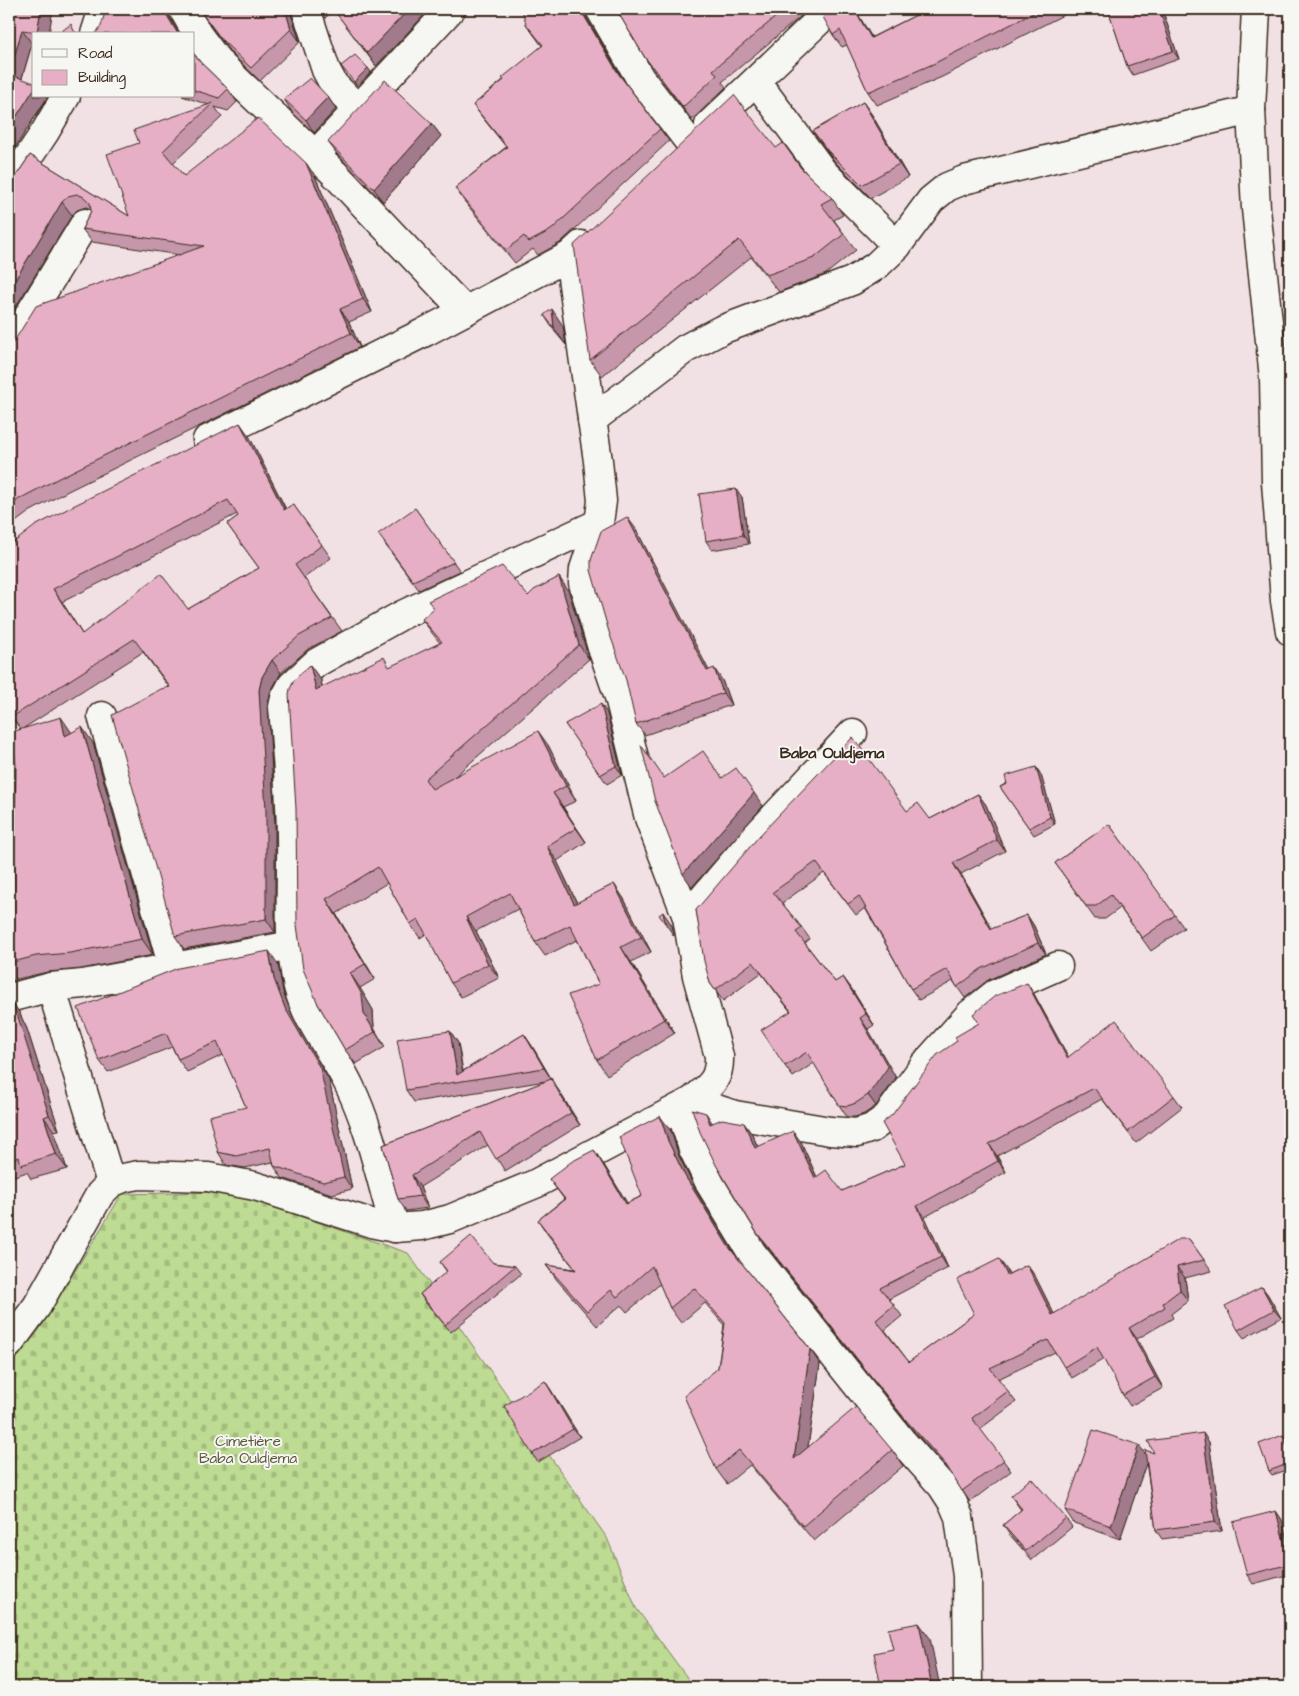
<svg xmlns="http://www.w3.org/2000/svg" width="1299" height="1696" font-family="'Architects Daughter',sans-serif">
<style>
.cemetery{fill:url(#cemetery-stones);stroke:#7c8258}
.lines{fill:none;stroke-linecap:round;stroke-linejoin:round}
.minor-casing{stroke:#3b2a1e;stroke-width:31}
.tertiary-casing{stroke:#3b2a1e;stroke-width:31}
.minor{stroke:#f6f6f2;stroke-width:28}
.tertiary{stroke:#f6f6f2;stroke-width:28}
.wall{fill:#c696aa;stroke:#3b2a1e;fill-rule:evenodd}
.shaded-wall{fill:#a17a8b;stroke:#3b2a1e}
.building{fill:#e6afc6;stroke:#3b2a1e;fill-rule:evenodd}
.labels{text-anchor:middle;stroke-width:4;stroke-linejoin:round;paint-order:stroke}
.park-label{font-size:15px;fill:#5c563b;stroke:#f6f6f2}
.neighbourhood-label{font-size:16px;font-weight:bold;fill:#3b2a1e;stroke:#f6f6f2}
</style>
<defs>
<pattern id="cemetery-stones" width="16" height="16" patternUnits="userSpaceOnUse" patternTransform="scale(1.25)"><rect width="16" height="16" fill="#bddb93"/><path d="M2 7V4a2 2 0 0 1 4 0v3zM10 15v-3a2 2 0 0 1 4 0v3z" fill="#a3bc7e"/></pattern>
</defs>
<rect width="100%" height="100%" fill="#f1e1e5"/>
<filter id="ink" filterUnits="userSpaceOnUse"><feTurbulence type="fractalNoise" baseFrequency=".02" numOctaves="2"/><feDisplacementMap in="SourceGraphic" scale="10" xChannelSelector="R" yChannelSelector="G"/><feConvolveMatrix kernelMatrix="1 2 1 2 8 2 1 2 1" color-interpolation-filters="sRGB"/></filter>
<g filter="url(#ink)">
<!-- cemetery -->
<polygon class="cemetery" points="229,1192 408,1253 607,1538 636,1608 694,1687 12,1687 9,1676 9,1368 39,1330 122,1194"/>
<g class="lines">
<defs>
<g id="minor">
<polyline points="183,9 198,35 219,63 334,173 465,311"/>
<polyline points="306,9 326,70 334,85 358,109"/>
<polyline points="600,9 640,78 690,143"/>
<polyline points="95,34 103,9"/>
<polyline points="756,81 824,173 897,246"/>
<polyline points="709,125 831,9"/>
<polyline points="316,154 451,9"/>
<polyline points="9,186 45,132 66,96"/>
<polyline points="9,348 85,223"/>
<polyline points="592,420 685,349 721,330 852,281 876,266 897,246 931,200 947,187 964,180 1001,171 1251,110"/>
<polyline points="207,440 425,332 569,256 581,245"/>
<polyline points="102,716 173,968"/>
<polyline points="687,917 756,836 853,733"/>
<polyline points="51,987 111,1183"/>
<polyline points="9,998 51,987 83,984 292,945"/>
<polyline points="692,1101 735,1115 830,1131 857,1133 872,1128 887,1117 925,1064 970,1014 995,994 1058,966"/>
<polyline points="680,1108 693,1149 710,1184 752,1253 901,1440 942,1486 953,1503 959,1517 967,1576 968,1687"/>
<path d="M395 1228C381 1182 371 1130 350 1087 334 1053 308 1025 298 987 288 946 291 904 291 862 292 811 287 759 283 707L285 698 292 685 316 663 402 615 599 523"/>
<path d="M9 1344 37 1306 100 1194 111 1183 123 1178 139 1175 208 1177 255 1186 371 1223 395 1228 422 1226 450 1219 535 1184 692 1101C709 1086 720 1081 719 1056L697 976 687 917 649 818 619 697 602 648 583 583 584 569 599 523 602 501 598 461 569 256"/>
</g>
<polyline id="tertiary" points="1256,9 1251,110 1256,209 1274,378 1276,482 1285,601 1290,631"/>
</defs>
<!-- minor casing -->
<use href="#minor" class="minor-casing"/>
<!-- tertiary casing -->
<use href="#tertiary" class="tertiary-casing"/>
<!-- minor -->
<use href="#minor" class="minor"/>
<!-- tertiary -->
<use href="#tertiary" class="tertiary"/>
</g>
<!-- wall -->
<g class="wall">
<polygon points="9,9 49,34 34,34 34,44 32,44 22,78 34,96 46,96 47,98 9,157"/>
<polygon points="319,9 430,9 376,66 334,10 325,18"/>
<polygon points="616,9 809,9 800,17 722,82 726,87 692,120 644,56"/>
<polygon points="831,9 872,37 928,9 1075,9 942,77 877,105 868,92 847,45 842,47 833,35"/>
<polygon points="1108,9 1162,9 1179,59 1133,75 1127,66"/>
<polygon points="584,10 586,17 624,81 669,141 560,243 538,255 533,249 515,263 464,201 455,188 506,147 482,117 473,105 503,80 542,46 526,24"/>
<polygon points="202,14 291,14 300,42 260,81 231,53"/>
<polygon points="194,54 199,61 228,89 237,102 228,111 215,107 222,117 173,163 184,176 315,176 372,312 349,322 360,347 68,491 29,512 9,527 9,347 180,255 92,242 82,229 91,211 91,209 86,207 77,210 72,215 12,182 30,155 129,216 139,143 209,105 182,96 194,96"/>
<polygon points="328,97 336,109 314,133 292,112 284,99"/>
<polygon points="863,102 872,115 908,177 871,198 836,163 813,131"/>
<polygon points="432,124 441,136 383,202 337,154 328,142"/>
<polygon points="776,148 801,168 832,198 843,215 834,220 856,250 826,274 779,292 751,257 602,376 590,360"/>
<polygon points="544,315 563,326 566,345 555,332"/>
<path d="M249 436 286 509 293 504 331 558 304 578 342 631 308 649 281 673 271 691 268 704 275 824V932L184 949 175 936 169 687 143 652 24 728 72 733 93 743 153 955 81 969 47 972 9 981V919H13L20 729 12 717 11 714 9 716V546ZM237 514 238 516 227 524 259 568 188 609 82 634 62 602Z"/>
<polygon points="742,497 749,544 712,550 706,541"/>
<polygon points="415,508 460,571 419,590 384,543"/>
<polygon points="636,529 708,670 722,680 731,705 645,735 636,724"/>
<polygon points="559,577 569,592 589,659 453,778 548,745 576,801 563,807 586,842 557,861 577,903 614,884 624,899 651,952 631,962 675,1033 607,1075 597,1060 599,984 577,940 545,956 535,942 518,909 476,931 499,978 461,997 451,983 426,934 420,938 410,924 387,883 336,914 375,979 360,988 373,1010 374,1028 385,1047 356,1064 345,1050 318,1004 321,680 322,687 391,667 440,643 432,633 422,619 528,596"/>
<polygon points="607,713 622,775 607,784 565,724"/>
<polygon points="1036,767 1041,775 1055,824 1034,835 1000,787"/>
<polygon points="978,794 986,805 1005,851 961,874 992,929 1027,915 1034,926 1046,954 988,980 965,998 953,981 919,1000 911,989 865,908 856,915 824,873 782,903 802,928 810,939 805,943 835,982 843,977 851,988 874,1025 868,1029 896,1078 876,1106 864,1114 855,1117 847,1117 839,1105 814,1063 793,1077 785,1066 790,1011 761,973 723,1001 710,983 696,910 907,811 930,819"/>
<polygon points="1109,824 1184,928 1151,951 1120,908 1105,919 1095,919 1055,863"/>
<polygon points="278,964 283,992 294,1020 329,1080 352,1189 332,1194 282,1178 274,1166 273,1162 245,1168 226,1165 218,1152 246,1107 223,1055 187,1072 178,1059 172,1047 108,1072 99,1060"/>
<polygon points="1034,994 1068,1057 1174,1096 1182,1107 1136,1143 1102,1099 997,1156 1006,1172 925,1217 948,1268 889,1299 902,1316 885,1330 909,1362 974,1314 1007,1270 1009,1274 1027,1265 1035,1276 1054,1314 1189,1239 1212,1271 1185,1278 1188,1301 1171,1314 1173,1318 1137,1339 1163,1388 1130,1406 1123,1395 1104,1359 1072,1378 1055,1352 998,1379 1016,1402 980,1429 1011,1471 970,1502 950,1472 913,1430 765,1244 757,1233 712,1123 752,1134 758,1147 801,1142 817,1177 842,1191 905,1164"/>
<polygon points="9,998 19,1012 27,1029 59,1130 54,1131 67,1169 31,1179 27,1172 9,1178"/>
<polygon points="450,1031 458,1043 463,1071 524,1034 532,1046 552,1080 551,1080 559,1091 580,1125 505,1171 488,1145 420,1187 428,1208 406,1211 398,1199 383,1145 546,1081 414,1102 406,1090"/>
<polygon points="671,1131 679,1156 696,1191 734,1254 810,1349 820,1364 808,1447 892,1450 903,1466 814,1541 750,1465 727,1484 716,1469 718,1368 724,1325 705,1303 681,1323 670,1308 660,1284 627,1312 621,1305 597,1326 557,1280 546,1265 575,1269 548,1235 538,1220 564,1199 549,1179 604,1165 627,1203 642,1196"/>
<polygon points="440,1262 493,1263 515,1266 521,1274 451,1332 425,1302 420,1294 447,1272"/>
<polygon points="1262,1287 1268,1295 1281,1318 1244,1338 1238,1330"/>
<polygon points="545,1381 580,1437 538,1462 532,1454"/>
<polygon points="1286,1439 1290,1450 1290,1469 1272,1475 1269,1471"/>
<polygon points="1209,1442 1222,1531 1162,1539 1156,1530 1146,1462 1120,1539 1074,1523 1065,1510 1145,1453 1154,1453"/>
<polygon points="1011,1496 1066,1518 1072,1527 1032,1560 1009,1534 1003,1525 1021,1510"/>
<polygon points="1276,1511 1282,1520 1290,1551 1290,1574 1253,1584 1247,1575"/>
</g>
<!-- shaded-wall -->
<g class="shaded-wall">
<polygon points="41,9 53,9 49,34 38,34 37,32"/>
<polygon points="163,9 167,9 169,16 179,34 178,34"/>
<polygon points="285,9 291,9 291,14 300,42 291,29"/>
<polygon points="409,9 430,9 376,66 367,53"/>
<polygon points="580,9 585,9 586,17 627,86 618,73"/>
<polygon points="854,9 855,9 880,51 871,38"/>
<polygon points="1159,9 1162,9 1179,59 1173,51"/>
<polygon points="22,30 32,44 19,88 9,74"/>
<polygon points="368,68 371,72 358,86 354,82"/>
<polygon points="34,89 34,96 46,96 47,98 9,157 9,128"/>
<polygon points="328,97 336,109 314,133 306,120"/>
<polygon points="863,102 872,115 908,177 899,164"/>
<polygon points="432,124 441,136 383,202 374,189"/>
<polygon points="306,163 315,176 372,312 363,299"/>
<polygon points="62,202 72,215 9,318 9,290"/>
<polygon points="340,309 349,322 360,347 351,333"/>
<polygon points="552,309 563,326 566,345 554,328"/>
<polygon points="240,423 249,436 293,524 284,510"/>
<polygon points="736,489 742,497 749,544 743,535"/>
<polygon points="627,517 636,529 715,682 707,671"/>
<polygon points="559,577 569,592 589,659 579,645"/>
<polygon points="53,589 62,602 91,648 82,634"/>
<polygon points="272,660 281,673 271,691 268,704 275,824 275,932 266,919 259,690 262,677"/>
<polygon points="310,665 321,680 326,705 316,690"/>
<polygon points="714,668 722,680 731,705 723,693"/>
<polygon points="601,704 607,713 622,775 616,766"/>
<polygon points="61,717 72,733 65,736"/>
<polygon points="82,727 93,743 153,955 142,939"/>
<polygon points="538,731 548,745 576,801 566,786"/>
<polygon points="1036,767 1041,775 1055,824 1050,817"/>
<polygon points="553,793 563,807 586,842 576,828"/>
<polygon points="754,793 763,806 692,887 683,874"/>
<polygon points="978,794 986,805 1005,851 997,840"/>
<polygon points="547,846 557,861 584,918 574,904"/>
<polygon points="953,863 961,874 998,941 991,929"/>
<polygon points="614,884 624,899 651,952 641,937"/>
<polygon points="326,899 336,914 375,979 365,964"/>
<polygon points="663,912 672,925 674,936 665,923"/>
<polygon points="1027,915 1034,926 1046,954 1038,943"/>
<polygon points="466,917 476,931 499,978 488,964"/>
<polygon points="621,947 631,962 675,1033 664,1019"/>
<polygon points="269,951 278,964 283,992 294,1020 329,1080 352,1189 344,1177 285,1008 274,979"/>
<polygon points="350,973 360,988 373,1010 374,1028 385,1047 375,1032 364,1014"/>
<polygon points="843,977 851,988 874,1025 866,1014"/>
<polygon points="1027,983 1034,994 1075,1069 1067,1058"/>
<polygon points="9,998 19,1012 27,1029 59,1130 49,1115"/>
<polygon points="860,1018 868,1029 896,1078 876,1106 868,1095"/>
<polygon points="450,1031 458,1043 464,1081 457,1075"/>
<polygon points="524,1034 532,1046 552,1080 544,1068"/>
<polygon points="551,1079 559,1091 580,1125 571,1113"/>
<polygon points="706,1113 713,1124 710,1124"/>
<polygon points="660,1116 671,1131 679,1156 696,1191 739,1261 728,1246 685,1176 668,1141"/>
<polygon points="44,1117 54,1131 67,1169 56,1154"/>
<polygon points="744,1123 752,1134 763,1159 755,1148"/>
<polygon points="793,1131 801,1142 822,1189 815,1178"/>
<polygon points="989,1144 997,1156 1006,1172 998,1161"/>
<polygon points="594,1150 604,1165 637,1219 626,1204"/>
<polygon points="412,1175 420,1187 428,1208 420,1196"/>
<polygon points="917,1206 925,1217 948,1268 941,1257"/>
<polygon points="999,1259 1007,1270 1015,1286 1007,1275"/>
<polygon points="1027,1265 1035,1276 1060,1326 1052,1315"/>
<polygon points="1177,1267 1185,1278 1188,1301 1180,1290"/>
<polygon points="1262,1287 1268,1295 1281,1318 1274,1310"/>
<polygon points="1129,1328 1137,1339 1163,1388 1155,1377"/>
<polygon points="810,1349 820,1364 804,1474 794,1459"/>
<polygon points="545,1381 551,1390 580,1437 573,1429"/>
<polygon points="1203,1433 1209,1442 1222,1531 1215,1522"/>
<polygon points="1283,1435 1286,1439 1290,1450 1290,1454"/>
<polygon points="1139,1445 1148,1458 1120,1539 1111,1526"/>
<polygon points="1276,1511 1282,1520 1290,1551 1290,1565"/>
<polygon points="919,1623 930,1638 940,1687 932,1687"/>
</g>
<!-- building -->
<g class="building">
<polygon points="9,9 41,9 37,32 22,30 9,74 34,83 34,89 9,128"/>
<polygon points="106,9 163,9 178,34 95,34 96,33 101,26"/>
<polygon points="199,9 285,9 291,29 251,68 222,40"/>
<polygon points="333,9 409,9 367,53"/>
<polygon points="522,9 580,9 618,73 660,129 551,230 529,242 524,236 506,250 455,188 507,147 473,105 504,80 502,78 543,45 526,24"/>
<polygon points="616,9 785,9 713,70 717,75 683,107 644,56"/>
<polygon points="831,9 854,9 871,38 928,9 1041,9 933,64 868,92 840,30 833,35 823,17"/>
<polygon points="1108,9 1159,9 1173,51 1127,66"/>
<polygon points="71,24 74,31 78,34 58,34"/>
<polygon points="194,54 199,61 228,89 219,98 194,90"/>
<polygon points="355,55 368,68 354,82 341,66"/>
<polygon points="310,78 328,97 306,120 284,99"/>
<polygon points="385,80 432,124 374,189 328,142"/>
<polygon points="734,95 776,148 783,143 801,168 832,198 821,204 844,234 814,258 767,275 739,240 590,360 574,245"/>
<polygon points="863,102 899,164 862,185 827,150 813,131"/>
<polygon points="213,103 163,151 184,176 258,118 306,163 363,299 340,309 351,333 59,478 19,499 9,507 9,347 13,343 36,306 204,246 82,229 91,211 90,203 84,197 77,194 68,196 62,202 9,290 9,185 12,182 30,155 129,216 107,154 139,143 134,130"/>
<polygon points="552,309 554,328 544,315"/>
<path d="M240 423 284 510 293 504 322 545 295 565 332 618 299 636 272 660 262 677 259 690 266 811V919L175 936 112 715 161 689 170 687 134 639 12 717 9 696V546L35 526 73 506ZM228 500 238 516 227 524 259 568 188 609 161 574 82 634 53 589Z"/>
<polygon points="736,489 743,535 706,541 699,494"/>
<polygon points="415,508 454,562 413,581 378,534"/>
<polygon points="627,517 707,671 714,668 723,693 636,724 626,680 609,632 591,570 591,560 601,531"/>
<polygon points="502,566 528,596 534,590 559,577 579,645 425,779 432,789 538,731 566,786 553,793 576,828 547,846 574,904 614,884 641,937 621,947 664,1019 597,1060 568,995 599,984 570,925 535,942 510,893 466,917 488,964 451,983 418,919 410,924 378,867 326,899 365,964 350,973 362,995 364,1014 375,1032 345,1050 318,1004 303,969 297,925 296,809 289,694 290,689 294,680 310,665 316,690 384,657 389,667 442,642 422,619 434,608 428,601"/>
<polygon points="601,704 616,766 600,775 565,724"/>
<polygon points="61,717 65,736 82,727 142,939 70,953 36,956 9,963 9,919 13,919 16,766 12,732"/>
<polygon points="853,737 907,811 918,803 930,819 978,794 997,840 953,863 991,929 1027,915 1038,943 981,969 957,987 947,969 911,989 859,896 848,904 816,862 773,892 802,928 796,932 835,982 843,977 866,1014 860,1018 888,1067 868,1095 856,1103 847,1106 839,1105 807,1052 785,1066 761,1030 791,1011 753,962 715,990 710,983 704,961 696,910 760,835"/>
<polygon points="641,745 664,778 703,751 722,778 736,768 754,793 683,874 655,801"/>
<polygon points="1036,767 1050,817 1029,828 1000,787 1007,784 1005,776"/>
<polygon points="1109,824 1175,915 1142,938 1111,895 1096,906 1086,906 1055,863"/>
<polygon points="663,912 665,923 659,915"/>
<polygon points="269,951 274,979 285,1008 320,1068 344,1177 323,1182 274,1166 270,1148 236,1156 218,1152 209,1116 246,1107 217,1042 178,1059 166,1033 99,1060 78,1008 178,968"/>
<polygon points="1027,983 1067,1058 1116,1020 1174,1096 1128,1132 1094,1088 989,1144 998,1161 917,1206 941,1257 880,1288 894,1305 876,1320 909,1362 974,1314 957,1280 999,1259 1007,1275 1027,1265 1052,1315 1179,1239 1189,1239 1204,1260 1177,1267 1180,1290 1163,1303 1165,1307 1129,1328 1155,1377 1123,1395 1097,1347 1064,1367 1048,1340 990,1368 1008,1391 972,1418 1004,1460 962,1491 946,1465 905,1419 757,1233 716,1165 700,1132 692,1109 706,1113 710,1124 722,1119 744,1123 755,1148 793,1131 815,1178 826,1170 842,1191 905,1164 882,1123 892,1115 937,1055 957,1041 955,1037 979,1023 973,1014 995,996"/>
<polygon points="9,998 17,1014 49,1115 44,1117 56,1154 21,1165 19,1157 9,1160"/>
<polygon points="450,1031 457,1075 524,1034 544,1068 406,1090 397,1039"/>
<polygon points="551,1079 571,1113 496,1159 480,1132 412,1175 420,1196 398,1199 383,1145"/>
<polygon points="660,1116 668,1141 685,1176 728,1246 810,1349 794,1459 856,1407 892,1450 803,1526 739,1450 716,1469 684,1396 718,1368 725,1323 694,1288 670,1308 652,1266 617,1297 611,1290 587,1311 546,1265 576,1270 538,1220 565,1199 549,1179 571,1162 594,1150 626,1204 642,1196 619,1137"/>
<polygon points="471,1236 493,1263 515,1266 445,1325 420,1294 447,1271 440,1262"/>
<polygon points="1262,1287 1274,1310 1238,1330 1225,1306"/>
<polygon points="545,1381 573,1429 532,1454 504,1406"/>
<polygon points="1093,1430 1139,1445 1111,1526 1065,1510"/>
<polygon points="1203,1433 1215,1522 1156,1530 1145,1450 1154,1453 1148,1441"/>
<polygon points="1283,1435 1290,1454 1290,1463 1269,1471 1259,1444"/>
<polygon points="1031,1478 1066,1518 1026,1551 1003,1525 1022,1509 1011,1496"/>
<polygon points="1276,1511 1290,1564 1247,1575 1233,1522"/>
<polygon points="919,1623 932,1687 881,1687 874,1653 893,1649 888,1629"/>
</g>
</g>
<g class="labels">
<!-- park labels -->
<g class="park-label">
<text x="248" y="1446">Cimetière<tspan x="248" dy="17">Baba Ouldjema</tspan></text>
</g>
<!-- neighbourhood labels -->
<g class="neighbourhood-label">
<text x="832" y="758">Baba Ouldjema</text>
</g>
</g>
<!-- margin -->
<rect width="1299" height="1696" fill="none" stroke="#f6f6f2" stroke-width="30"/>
<rect x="15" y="15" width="1269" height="1666" fill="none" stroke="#3b2a1e" stroke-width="2" filter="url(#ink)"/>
<!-- legend -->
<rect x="32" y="32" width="162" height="65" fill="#f6f6f2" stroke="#aba49d"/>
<rect x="42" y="49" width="25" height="8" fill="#f6f6f2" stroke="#aba49d"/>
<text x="78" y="58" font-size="15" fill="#3b2a1e">Road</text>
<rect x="42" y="70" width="25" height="15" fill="#e6afc6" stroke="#aba49d"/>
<text x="78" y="82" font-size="15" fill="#3b2a1e">Building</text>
</svg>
